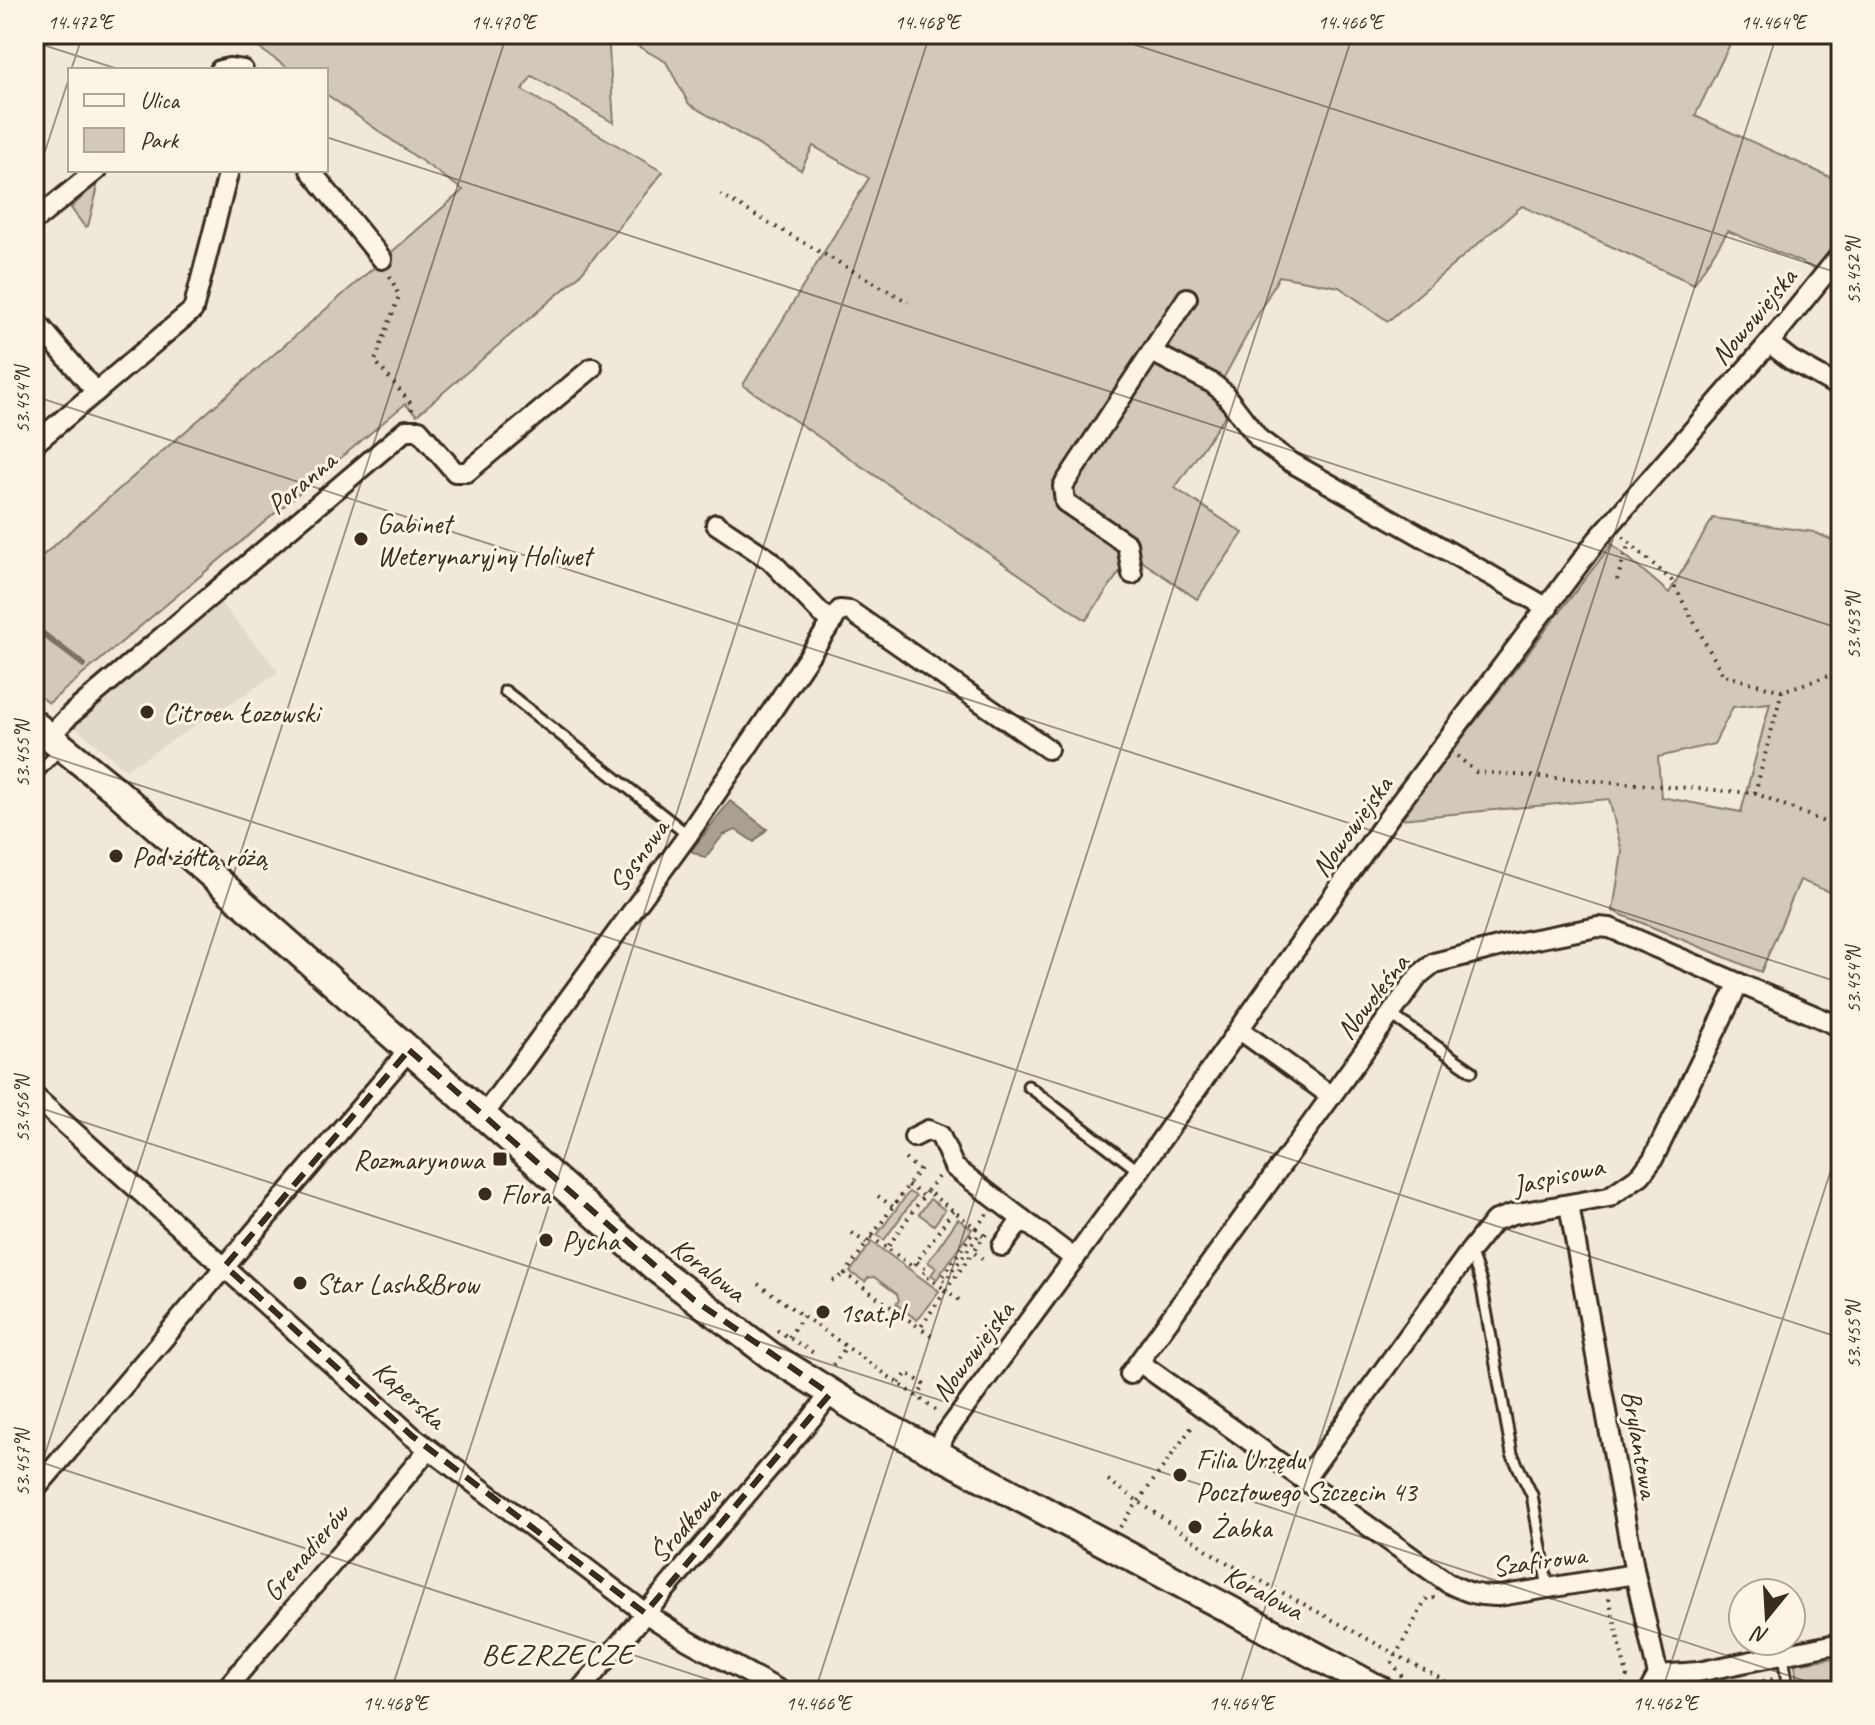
<svg xmlns="http://www.w3.org/2000/svg" width="1875" height="1725" font-family="Caveat,sans-serif">
<style>
.built{fill:#e1d9c9}
.green{fill:#d2c9ba;stroke:#867a6c;stroke-width:2;fill-rule:evenodd}
.water{fill:#aaa091;stroke:#7e7163;stroke-width:2}
.lines{fill:none;stroke-linecap:round;stroke-linejoin:round}
.stream{stroke:#7e7163;stroke-width:6}
.lane-casing{stroke:#3b2a1e;stroke-width:15}
.street-casing{stroke:#3b2a1e;stroke-width:24}
.secondary-casing{stroke:#3b2a1e;stroke-width:32}
.path{stroke:#3b2a1e;stroke-width:4;stroke-dasharray:2 6;stroke-linecap:butt}
.lane{stroke:#fcf5e5;stroke-width:9}
.street{stroke:#fcf5e5;stroke-width:18}
.secondary{stroke:#fcf5e5;stroke-width:26}
.marked{fill:none;stroke:#3b2a1e;stroke-width:6;stroke-dasharray:16 10;stroke-linejoin:round}
.ticks{fill:none;stroke:#3b2a1e;stroke-width:2;stroke-opacity:0.45}
.poi-dot{fill:#3b2a1e;stroke:#fcf5e5;stroke-width:3}
.labels{text-anchor:middle;stroke-width:6;stroke-linejoin:round;paint-order:stroke}
.street-label{font-size:28px;fill:#3b2a1e;stroke:#fcf5e5}
.poi-label{font-size:28px;fill:#3b2a1e;stroke:#fcf5e5;text-anchor:start}
.neighbourhood-label{font-size:30px;letter-spacing:2px;fill:#3b2a1e;stroke:#fcf5e5}
.neatline{fill:none;stroke:#3b2a1e;stroke-width:3}
.ticks-label{font-size:20px;text-anchor:middle;fill:#3b2a1e}
</style>
<rect width="100%" height="100%" fill="#f0e9d9"/>
<filter id="ink" filterUnits="userSpaceOnUse"><feTurbulence type="fractalNoise" baseFrequency=".0125" numOctaves="2"/><feDisplacementMap in="SourceGraphic" scale="16" xChannelSelector="R" yChannelSelector="G"/><feConvolveMatrix kernelMatrix="1 2 1 2 8 2 1 2 1" color-interpolation-filters="sRGB"/></filter>
<g filter="url(#ink)">
<!-- built -->
<polygon class="built" points="218,600 279,672 126,770 73,725"/>
<!-- green -->
<g class="green">
<polygon points="248,34 608,34 614,123 532,76 522,90 663,172 579,276 417,415 405,404 49,703 34,692 34,563 463,190 326,94 326,70 291,70 246,39"/>
<polygon points="616,34 1707,34 1730,44 1695,116 1841,182 1841,236 1816,269 1728,231 1694,284 1522,206 1388,321 1339,287 1279,276 1223,379 1239,396 1175,488 1243,533 1197,599 1143,562 1123,567 1086,620 743,385 869,178 813,146 801,170 689,104 666,62"/>
<polygon points="92,187 96,187 97,191 88,226 85,227 71,208"/>
<path d="M1713 518 1814 532 1841 544V897L1800 880 1761 972 1613 911 1622 852 1609 799 1400 819 1612 544 1669 593ZM1770 703 1741 812 1661 797 1658 757 1714 744 1733 707Z"/>
<polygon points="909,1192 916,1196 884,1240 877,1235"/>
<polygon points="930,1199 945,1210 934,1225 919,1214"/>
<polygon points="958,1219 972,1229 937,1279 931,1275 936,1268 928,1262"/>
<polygon points="872,1242 939,1291 917,1320 896,1304 899,1300 897,1294 874,1277 868,1278 865,1282 850,1272"/>
<polygon points="1841,1657 1841,1691 1798,1691 1795,1664"/>
</g>
<!-- water -->
<polygon class="water" points="730,801 767,829 754,842 736,830 723,835 705,858 691,851"/>
<g class="lines">
<!-- stream -->
<polyline class="stream" points="34,627 84,665"/>
<defs>
<g id="lane">
<polyline points="505,691 688,835"/>
<polyline points="34,777 60,749"/>
<polyline points="1390,1014 1472,1071"/>
<polyline points="1028,1086 1139,1171"/>
<polyline points="1470,1251 1481,1282 1512,1454 1532,1495 1548,1589"/>
<polyline points="1783,1654 1788,1691"/>
</g>
<g id="street">
<polyline points="220,70 229,68 243,70"/>
<polyline points="310,170 382,259"/>
<polyline points="34,221 97,170"/>
<polyline points="34,319 96,392"/>
<polyline points="1769,343 1791,360 1841,388"/>
<polyline points="1152,352 1212,383 1223,392 1259,439 1289,461 1548,608"/>
<polyline points="34,444 193,310 229,170"/>
<polyline points="716,524 770,560 821,613 833,621"/>
<polyline points="1132,574 1127,544 1065,502 1063,486 1187,298"/>
<polyline points="50,736 70,715 406,430 419,430 455,472 467,472 592,368"/>
<polyline points="1240,1030 1331,1096"/>
<polyline points="34,1096 412,1436 645,1613 687,1640 781,1691"/>
<polyline points="483,1116 688,835 840,610 850,611 1048,749"/>
<polyline points="914,1137 928,1130 940,1135 954,1167 1022,1219"/>
<polyline points="1569,1205 1635,1574 1658,1675 1649,1691"/>
<polyline points="1002,1246 1022,1219 1075,1259"/>
<path d="M1139 1362 1448 1583C1466 1592 1480 1597 1499 1596L1635 1574"/>
<polyline points="1130,1374 1419,975 1434,963 1510,944 1598,927 1610,928 1841,1027"/>
<polyline points="935,1452 946,1433 1139,1171 1389,817 1597,540 1769,343 1841,254"/>
<polyline points="1304,1480 1470,1251 1494,1221 1513,1214 1609,1197 1641,1175 1653,1159 1739,983"/>
<polyline points="34,1491 409,1050"/>
<polyline points="1658,1675 1698,1672 1841,1643"/>
<polyline points="224,1691 429,1449"/>
<polyline points="579,1691 811,1419 830,1394"/>
</g>
<polyline id="secondary" points="34,724 114,789 658,1270 770,1355 878,1422 1382,1691"/>
</defs>
<!-- lane casing -->
<use href="#lane" class="lane-casing"/>
<!-- street casing -->
<use href="#street" class="street-casing"/>
<!-- secondary casing -->
<use href="#secondary" class="secondary-casing"/>
<!-- path -->
<g class="path">
<polyline points="720,195 908,302"/>
<polyline points="390,276 399,296 375,361 412,405 412,412"/>
<polyline points="1623,537 1671,580 1723,675 1782,691 1841,672"/>
<polyline points="1617,580 1629,543"/>
<polyline points="1457,756 1476,772 1755,793 1841,829"/>
<polyline points="1755,793 1782,691"/>
<polyline points="905,1159 919,1170 845,1274 920,1328"/>
<polyline points="908,1185 924,1196"/>
<polyline points="927,1191 938,1177"/>
<polyline points="878,1196 893,1207"/>
<polyline points="953,1211 913,1267 887,1248 927,1191 976,1228 941,1279 945,1281 980,1233 984,1236"/>
<polyline points="976,1228 987,1214"/>
<polyline points="852,1233 866,1243"/>
<polyline points="986,1234 973,1252 986,1262"/>
<polyline points="871,1237 887,1248"/>
<polyline points="917,1262 927,1269 923,1274 946,1290 920,1328 932,1336"/>
<polyline points="833,1281 845,1274"/>
<polyline points="758,1284 939,1412"/>
<polyline points="959,1300 946,1290 973,1252"/>
<polyline points="777,1330 817,1355"/>
<polyline points="789,1337 803,1316"/>
<polyline points="833,1365 846,1347"/>
<polyline points="899,1383 907,1373 925,1385 917,1397"/>
<polyline points="1108,1480 1219,1558 1463,1691"/>
<polyline points="1120,1527 1194,1424"/>
<polyline points="1609,1598 1627,1676 1620,1691"/>
<polyline points="1747,1684 1774,1679"/>
<polyline points="1420,1691 1407,1684 1392,1662 1427,1598 1437,1598"/>
</g>
<!-- lane -->
<use href="#lane" class="lane"/>
<!-- street -->
<use href="#street" class="street"/>
<!-- secondary -->
<use href="#secondary" class="secondary"/>
</g>
</g>
<!-- marked area -->
<path class="marked" d="M409 1050 694 1300 830 1394 645 1613 412 1436 225 1266Z"/>
<!-- ticks -->
<path class="ticks" d="M1102 34 1841 274M34 42 121 70M71 70 83 34M326 137 1841 629M34 185 70 75M34 396 1841 983M34 751 1841 1338M34 1106 1836 1691M34 1460 744 1691M34 1488 507 34M391 1691 930 34M815 1691 1353 34M1238 1691 1777 34M1662 1691 1841 1139"/>
<!-- markers -->
<g class="poi-dot">
<circle cx="361" cy="539" r="8"/>
<circle cx="147" cy="712" r="8"/>
<circle cx="116" cy="856" r="8"/>
<rect x="492" y="1151" width="16" height="16" rx="4"/>
<circle cx="485" cy="1194" r="8"/>
<circle cx="546" cy="1240" r="8"/>
<circle cx="300" cy="1283" r="8"/>
<circle cx="823" cy="1312" r="8"/>
<circle cx="1180" cy="1475" r="8"/>
<circle cx="1195" cy="1527" r="8"/>
</g>
<g class="labels">
<!-- street labels -->
<g class="street-label">
<text transform="translate(1753 316) rotate(-50)" y="10">Nowowiejska</text>
<text transform="translate(301 482) rotate(-40)" y="10">Poranna</text>
<text transform="translate(1351 826) rotate(-54)" y="10">Nowowiejska</text>
<text transform="translate(638 855) rotate(-54)" y="10">Sosnowa</text>
<text transform="translate(1372 996) rotate(-52)" y="10">Nowoleśna</text>
<text transform="translate(1558 1175) rotate(-13)" y="10">Jaspisowa</text>
<text transform="translate(709 1269) rotate(38)" y="10">Koralowa</text>
<text transform="translate(972 1351) rotate(-53)" y="10">Nowowiejska</text>
<text transform="translate(410 1394) rotate(42)" y="10">Kaperska</text>
<text transform="translate(1641 1444) rotate(80)" y="10">Brylantowa</text>
<text transform="translate(684 1524) rotate(-49)" y="10">Środkowa</text>
<text transform="translate(305 1552) rotate(-50)" y="10">Grenadierów</text>
<text transform="translate(1539 1560) rotate(-8)" y="10">Szafirowa</text>
<text transform="translate(1264 1592) rotate(28)" y="10">Koralowa</text>
</g>
<!-- poi labels -->
<g class="poi-label">
<text x="377" y="533">Gabinet<tspan x="377" dy="32">Weterynaryjny Holiwet</tspan></text>
<text x="163" y="722">Citroen Łozowski</text>
<text x="132" y="866">Pod żółtą różą</text>
<text x="484" y="1169" text-anchor="end">Rozmarynowa</text>
<text x="501" y="1204">Flora</text>
<text x="562" y="1250">Pycha</text>
<text x="316" y="1293">Star Lash&amp;Brow</text>
<text x="839" y="1322">1sat.pl</text>
<text x="1196" y="1469">Filia Urzędu<tspan x="1196" dy="32">Pocztowego Szczecin 43</tspan></text>
<text x="1211" y="1537">Żabka</text>
</g>
<!-- neighbourhood labels -->
<g class="neighbourhood-label">
<text x="558" y="1664">BEZRZECZE</text>
</g>
</g>
<!-- margin -->
<rect width="1875" height="1725" fill="none" stroke="#fcf5e5" stroke-width="88"/>
<!-- legend -->
<rect x="68" y="68" width="260" height="104" fill="#fcf5e5" stroke="#afa495" stroke-width="2"/>
<rect x="84" y="94" width="40" height="12" fill="#fcf5e5" stroke="#afa495" stroke-width="2"/>
<text x="140" y="108" font-size="24" fill="#3b2a1e">Ulica</text>
<rect x="84" y="128" width="40" height="24" fill="#d2c9ba" stroke="#afa495" stroke-width="2"/>
<text x="140" y="148" font-size="24" fill="#3b2a1e">Park</text>
<!-- north arrow -->
<g transform="translate(1767 1617) rotate(198)"><circle r="38" fill="#fcf5e5" stroke="#afa495" stroke-width="2"/>
<path d="M0-6L14 30L0 20L-14 30Z" fill="#3b2a1e"/>
<text y="-12" font-size="22" font-weight="bold" text-anchor="middle" fill="#3b2a1e">N</text>
</g>
<rect x="44" y="44" width="1787" height="1637" class="neatline"/>
<g class="ticks-label">
<text x="80" y="29">14.472°E</text>
<text x="503" y="29">14.470°E</text>
<text x="927" y="29">14.468°E</text>
<text x="1350" y="29">14.466°E</text>
<text x="1773" y="29">14.464°E</text>
<text transform="translate(1853 271) rotate(-90)" y="7">53.452°N</text>
<text transform="translate(22 400) rotate(-90)" y="7">53.454°N</text>
<text transform="translate(1853 626) rotate(-90)" y="7">53.453°N</text>
<text transform="translate(22 754) rotate(-90)" y="7">53.455°N</text>
<text transform="translate(1853 980) rotate(-90)" y="7">53.454°N</text>
<text transform="translate(22 1109) rotate(-90)" y="7">53.456°N</text>
<text transform="translate(1853 1335) rotate(-90)" y="7">53.455°N</text>
<text transform="translate(22 1463) rotate(-90)" y="7">53.457°N</text>
<text x="395" y="1710">14.468°E</text>
<text x="818" y="1710">14.466°E</text>
<text x="1241" y="1710">14.464°E</text>
<text x="1665" y="1710">14.462°E</text>
</g>
</svg>
